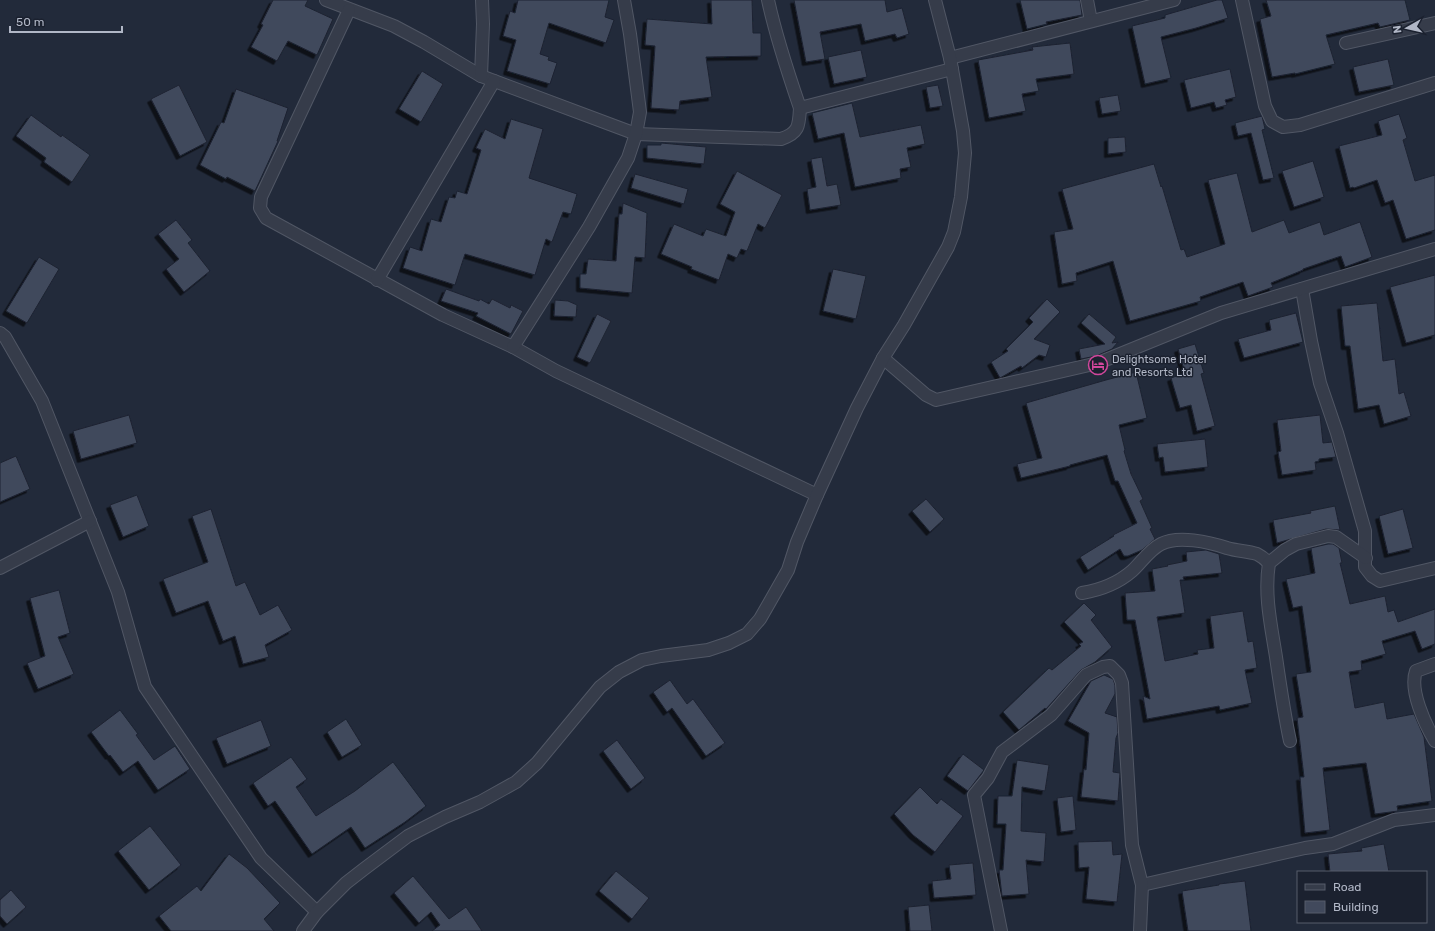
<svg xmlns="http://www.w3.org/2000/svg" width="1435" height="931" font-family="Rubik,sans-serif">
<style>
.building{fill:#41495c;stroke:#1d2331;filter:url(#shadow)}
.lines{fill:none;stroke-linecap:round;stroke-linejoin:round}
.street-casing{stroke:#515765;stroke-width:14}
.street{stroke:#363c4a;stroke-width:12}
.labels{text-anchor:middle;stroke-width:3;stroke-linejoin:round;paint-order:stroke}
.poi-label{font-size:11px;fill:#b1b7c6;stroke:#1b212f;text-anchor:start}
</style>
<defs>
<filter id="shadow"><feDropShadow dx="-3.5" dy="3.5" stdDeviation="0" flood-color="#0009"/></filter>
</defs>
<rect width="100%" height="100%" fill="#222a3a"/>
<!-- building -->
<g class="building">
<polygon points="273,0 308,0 305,6 333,19 317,55 288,41 277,61 251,47 263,25 261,24"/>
<polygon points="518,0 609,0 605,17 614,20 606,43 549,23 540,54 549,57 548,60 557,63 550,84 507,71 516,40 503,36 510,11 515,13"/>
<polygon points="711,0 752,0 753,33 761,33 761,56 706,57 712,97 680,101 679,110 651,108 655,46 645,45 647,19 712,24"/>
<polygon points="794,0 885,0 887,12 902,8 909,34 897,38 895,34 865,41 861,24 820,32 825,59 806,62"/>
<polygon points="1020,0 1080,0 1082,15 1046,22 1047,24 1027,29"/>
<polygon points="1217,0 1222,0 1228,18 1196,28 1161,37 1171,78 1145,84 1132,26 1165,18 1165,15"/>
<polygon points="1266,0 1405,0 1410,20 1380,27 1378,23 1326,35 1335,64 1295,74 1295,73 1272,77 1260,19 1271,16"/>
<polygon points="1070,43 1074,74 1036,79 1039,91 1022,94 1026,111 989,118 978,60 1033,50 1032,47"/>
<polygon points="861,50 867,77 834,84 828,57"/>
<polygon points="1388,59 1394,85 1359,92 1353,67"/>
<polygon points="1230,69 1236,97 1225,100 1227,105 1216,108 1214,102 1191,108 1184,80"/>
<polygon points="422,71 443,84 421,122 399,109"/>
<polygon points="179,85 207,142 180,156 151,99"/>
<polygon points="938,85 943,106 930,108 926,87"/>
<polygon points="236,89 288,108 277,141 278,141 255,191 227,177 226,179 200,165 221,122 224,123"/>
<polygon points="1118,95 1121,111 1102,114 1099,98"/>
<polygon points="852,103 860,137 921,125 925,144 907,148 911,167 900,169 901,178 855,187 844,133 818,139 812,113"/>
<polygon points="1399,114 1407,138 1403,140 1415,181 1435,175 1435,230 1406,239 1393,200 1385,203 1377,180 1354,188 1353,187 1350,188 1339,146 1382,135 1378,121"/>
<polygon points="31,115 61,137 62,135 90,155 72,182 44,162 46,158 16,136"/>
<polygon points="1262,116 1265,129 1262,130 1274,178 1263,180 1251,133 1238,136 1235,123"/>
<polygon points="511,119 543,129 529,178 577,194 571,214 563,212 552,242 546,239 535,275 465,254 455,285 403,268 410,247 422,251 431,219 441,222 449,197 455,198 457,191 467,194 481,150 476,148 485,129 505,139"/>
<polygon points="1125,137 1126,152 1108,154 1108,138"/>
<polygon points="661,143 706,147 704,164 647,158 647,145 661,145"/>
<polygon points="822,157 827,186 837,184 841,205 810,210 807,189 816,187 811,159"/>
<polygon points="1313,161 1324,197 1294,207 1282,171"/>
<polygon points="1154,164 1161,187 1162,186 1181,250 1184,249 1187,257 1225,244 1208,180 1237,173 1252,232 1284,220 1289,233 1320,222 1324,235 1360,222 1372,257 1345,267 1341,256 1303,269 1303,270 1271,283 1273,287 1248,296 1243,282 1200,297 1201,301 1130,321 1113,261 1076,273 1077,281 1062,284 1054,232 1073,229 1062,189"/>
<polygon points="737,171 782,195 765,228 758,224 747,251 741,249 737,258 728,254 719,280 691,269 692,267 661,254 674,224 703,236 706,229 726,236 735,212 720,204"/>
<polygon points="635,174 688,189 684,204 631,188"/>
<polygon points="623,203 647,213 645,258 635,257 632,293 580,288 580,274 586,274 588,259 616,261 619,214 622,214"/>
<polygon points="176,220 192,240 188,243 210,271 184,292 166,269 179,259 158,234"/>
<polygon points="39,257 59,269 27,323 6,311"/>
<polygon points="833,269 866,276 856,319 823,311"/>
<polygon points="1435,275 1435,335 1406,343 1390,287"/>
<polygon points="446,289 479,301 480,299 489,304 492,299 510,308 511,305 523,311 511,334 476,316 478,313 441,301"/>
<polygon points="1047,299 1060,312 1034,339 1050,345 1046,357 1039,355 1022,368 1021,366 1000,378 991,362 1008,351 1006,349 1033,322 1029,318"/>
<polygon points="555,300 568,301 577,305 576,317 554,316"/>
<polygon points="1377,303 1383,361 1395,359 1399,394 1404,392 1411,416 1384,424 1379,405 1358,409 1350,346 1345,346 1341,306"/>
<polygon points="1296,313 1303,342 1244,358 1238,339 1271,330 1269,320"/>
<polygon points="597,314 611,321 590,363 577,357"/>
<polygon points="1089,314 1116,337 1112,343 1118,342 1112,349 1096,356 1081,359 1079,349 1105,344 1081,323"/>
<polygon points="1195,344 1204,373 1201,374 1215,426 1197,431 1191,405 1180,408 1171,378 1185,373 1178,349"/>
<polygon points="1136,372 1147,418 1119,425 1125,450 1124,451 1131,474 1143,499 1140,501 1152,528 1150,529 1155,539 1142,550 1128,556 1124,556 1120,549 1088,570 1080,557 1114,536 1113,535 1137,523 1118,481 1115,481 1107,455 1070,465 1070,466 1021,478 1017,464 1042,458 1026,403 1106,380"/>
<polygon points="129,415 137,443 81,459 73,431"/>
<polygon points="1320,415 1323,443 1332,442 1336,457 1319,459 1319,461 1315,462 1316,470 1282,475 1278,452 1281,451 1277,420"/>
<polygon points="1205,439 1208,467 1165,472 1163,457 1159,458 1157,444"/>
<polygon points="16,456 30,489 0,502 0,463"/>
<polygon points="137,495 149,526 123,537 110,505"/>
<polygon points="926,499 944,519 930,532 912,511"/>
<polygon points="1335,506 1340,530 1326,529 1277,543 1273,520 1311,513 1310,511"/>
<polygon points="211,509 236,586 245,582 260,615 278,605 292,630 265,645 269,657 243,664 235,636 223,641 208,601 176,613 163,579 208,562 192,516"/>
<polygon points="1403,509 1413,548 1388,554 1379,516"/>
<polygon points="1328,544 1333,544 1339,548 1342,563 1340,563 1350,604 1385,596 1388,612 1394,610 1398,622 1435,609 1435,644 1422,649 1415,631 1382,641 1386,654 1361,661 1362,670 1349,672 1355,708 1384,702 1387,719 1414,714 1424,737 1432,801 1397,806 1398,811 1375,814 1366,763 1323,768 1330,830 1305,833 1300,777 1304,777 1297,718 1303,717 1296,674 1311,672 1302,606 1293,608 1286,579 1315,573 1311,548"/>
<polygon points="1206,550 1219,554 1222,573 1183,577 1184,580 1180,580 1185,613 1157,617 1165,661 1198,654 1197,650 1214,648 1210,616 1243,611 1248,642 1253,641 1257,668 1245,670 1252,703 1220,710 1219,706 1147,719 1143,696 1150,699 1135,620 1127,620 1125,593 1155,591 1152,569 1168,566 1167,565 1187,561 1186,552"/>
<polygon points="59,590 70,633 58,637 74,674 38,689 27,663 45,656 30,598"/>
<polygon points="1084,603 1096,615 1091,620 1112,647 1095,662 1081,670 1046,709 1045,708 1019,730 1003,712 1049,668 1052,670 1081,646 1079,644 1083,642 1064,622"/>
<polygon points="1104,675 1113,679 1115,685 1115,694 1105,713 1117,717 1118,733 1116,738 1113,772 1120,773 1118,801 1081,797 1084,769 1086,770 1089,733 1068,721 1091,681"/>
<polygon points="670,680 687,704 693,699 725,743 706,756 672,708 667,712 653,692"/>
<polygon points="120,710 138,734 136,735 154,760 175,746 190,769 158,790 138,761 123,772 110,755 109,756 91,732"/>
<polygon points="346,719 362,745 342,757 327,732"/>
<polygon points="261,720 271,746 227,764 216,738"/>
<polygon points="617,740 645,778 631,789 603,751"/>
<polygon points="963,754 984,770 968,791 947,776"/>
<polygon points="291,757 307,779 296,787 316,816 355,791 393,762 426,806 405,822 365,848 351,827 312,854 275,801 268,806 253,783"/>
<polygon points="1017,760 1049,765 1045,791 1022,787 1021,831 1046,833 1044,862 1026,860 1029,894 1002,896 999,870 1003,870 1006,824 997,824 998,796 1012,796"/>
<polygon points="920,787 937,804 941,799 963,816 935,852 913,835 894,814"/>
<polygon points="1073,796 1076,830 1061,832 1057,798"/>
<polygon points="150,826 181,865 149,890 118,851"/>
<polygon points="1112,841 1113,855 1122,854 1117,902 1086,899 1089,867 1079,868 1078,842"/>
<polygon points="1384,844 1389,872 1330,872 1328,854 1362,851 1361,848"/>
<polygon points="229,854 247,868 280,903 264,919 274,931 171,931 159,916 197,886 201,891"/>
<polygon points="973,863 976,895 934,898 932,881 951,879 949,865"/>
<polygon points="616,871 649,898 632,919 599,891"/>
<polygon points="413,876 449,919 466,907 482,931 432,931 440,925 431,912 419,923 394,893"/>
<polygon points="1245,881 1251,931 1188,931 1182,891 1219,885 1219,884"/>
<polygon points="11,890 26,907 7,924 0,916 0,900"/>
<polygon points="929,905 932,931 910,931 908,907"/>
</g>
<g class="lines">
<defs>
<g id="street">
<path d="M326 0 394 26 424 42 481 76 636 134 781 139C799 133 799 126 800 108"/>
<path d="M768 0C776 37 788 73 800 108L952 69"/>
<polyline points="1087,0 1091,21"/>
<polyline points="1242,0 1265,106 1272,121 1283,127 1300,125 1435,83"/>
<polyline points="349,10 261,197 260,208 266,218 443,315 513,347 556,371 817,495"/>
<polyline points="1346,43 1435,23"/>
<polyline points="950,58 1174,0"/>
<polyline points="481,76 483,24 482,0"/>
<polyline points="377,280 494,81"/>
<polyline points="1302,289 1311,341 1320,383 1337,433 1365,531 1365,567 1372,576 1380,581 1435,568"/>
<polyline points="0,333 5,337 42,401 118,592 145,687 261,858 317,912"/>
<polyline points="513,347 589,227 628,158 636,134 640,112 630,34 624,0"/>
<polyline points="883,358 926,395 936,400 1098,363 1221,313 1435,249"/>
<polyline points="0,568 90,521"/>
<path d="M1082 593C1100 590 1117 584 1132 571 1141 563 1149 550 1161 544 1178 535 1209 542 1227 548 1237 551 1247 551 1257 554 1261 556 1266 560 1269 563"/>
<path d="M1435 664 1416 671C1409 690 1425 724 1435 741"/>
<path d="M1290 741C1284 713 1280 685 1276 657 1271 625 1264 595 1269 563L1285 550 1296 544 1328 536 1336 537 1366 558"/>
<polyline points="1142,885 1305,848 1333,844 1394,820 1435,815"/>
<polyline points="303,931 317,912 346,883 364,869 408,836 445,817 480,802 516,782 537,763 600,687 619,672 642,660 661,656 708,650 729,643 747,634 760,619 788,570 797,542 817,495 857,408 883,358 904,325 948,247 954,232 961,197 965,153 963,131 950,58 935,0"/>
<polyline points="1001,931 974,795 988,778 1002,752 1051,715 1086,675 1103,667 1110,666 1119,675 1122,683 1132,845 1142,885 1140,931"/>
</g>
</defs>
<!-- street casing -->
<use href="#street" class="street-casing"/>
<!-- street -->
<use href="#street" class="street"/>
</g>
<!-- icons -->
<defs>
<symbol id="hotel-ring" viewBox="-11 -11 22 22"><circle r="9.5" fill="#1b212f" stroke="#d1479c" stroke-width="1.5"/><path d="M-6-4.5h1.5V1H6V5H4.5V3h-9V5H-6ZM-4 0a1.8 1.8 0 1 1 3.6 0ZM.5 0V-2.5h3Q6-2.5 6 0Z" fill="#d1479c"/></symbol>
</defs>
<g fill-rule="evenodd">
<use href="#hotel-ring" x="1087" y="354" width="22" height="22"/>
</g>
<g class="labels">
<!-- poi labels -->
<g class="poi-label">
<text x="1112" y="363">Delightsome Hotel<tspan x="1112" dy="13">and Resorts Ltd</tspan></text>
</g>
</g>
<!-- legend -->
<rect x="1297" y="871" width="130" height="52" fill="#1b212f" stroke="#575d6b"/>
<rect x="1305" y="884" width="20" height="6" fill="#363c4a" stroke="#575d6b"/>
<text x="1333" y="891" font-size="12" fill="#b1b7c6">Road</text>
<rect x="1305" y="901" width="20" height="12" fill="#41495c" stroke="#575d6b"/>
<text x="1333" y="911" font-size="12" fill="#b1b7c6">Building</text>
<!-- north arrow -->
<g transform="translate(1407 28) rotate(262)" stroke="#1b212f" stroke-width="3" paint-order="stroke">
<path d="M0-3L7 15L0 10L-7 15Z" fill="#b1b7c6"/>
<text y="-6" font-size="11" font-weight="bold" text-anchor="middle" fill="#b1b7c6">N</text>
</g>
<!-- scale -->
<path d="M10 26v6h112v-6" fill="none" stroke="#b1b7c6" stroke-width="2"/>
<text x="16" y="26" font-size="12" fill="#b1b7c6" stroke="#1b212f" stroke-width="3" paint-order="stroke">50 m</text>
</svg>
